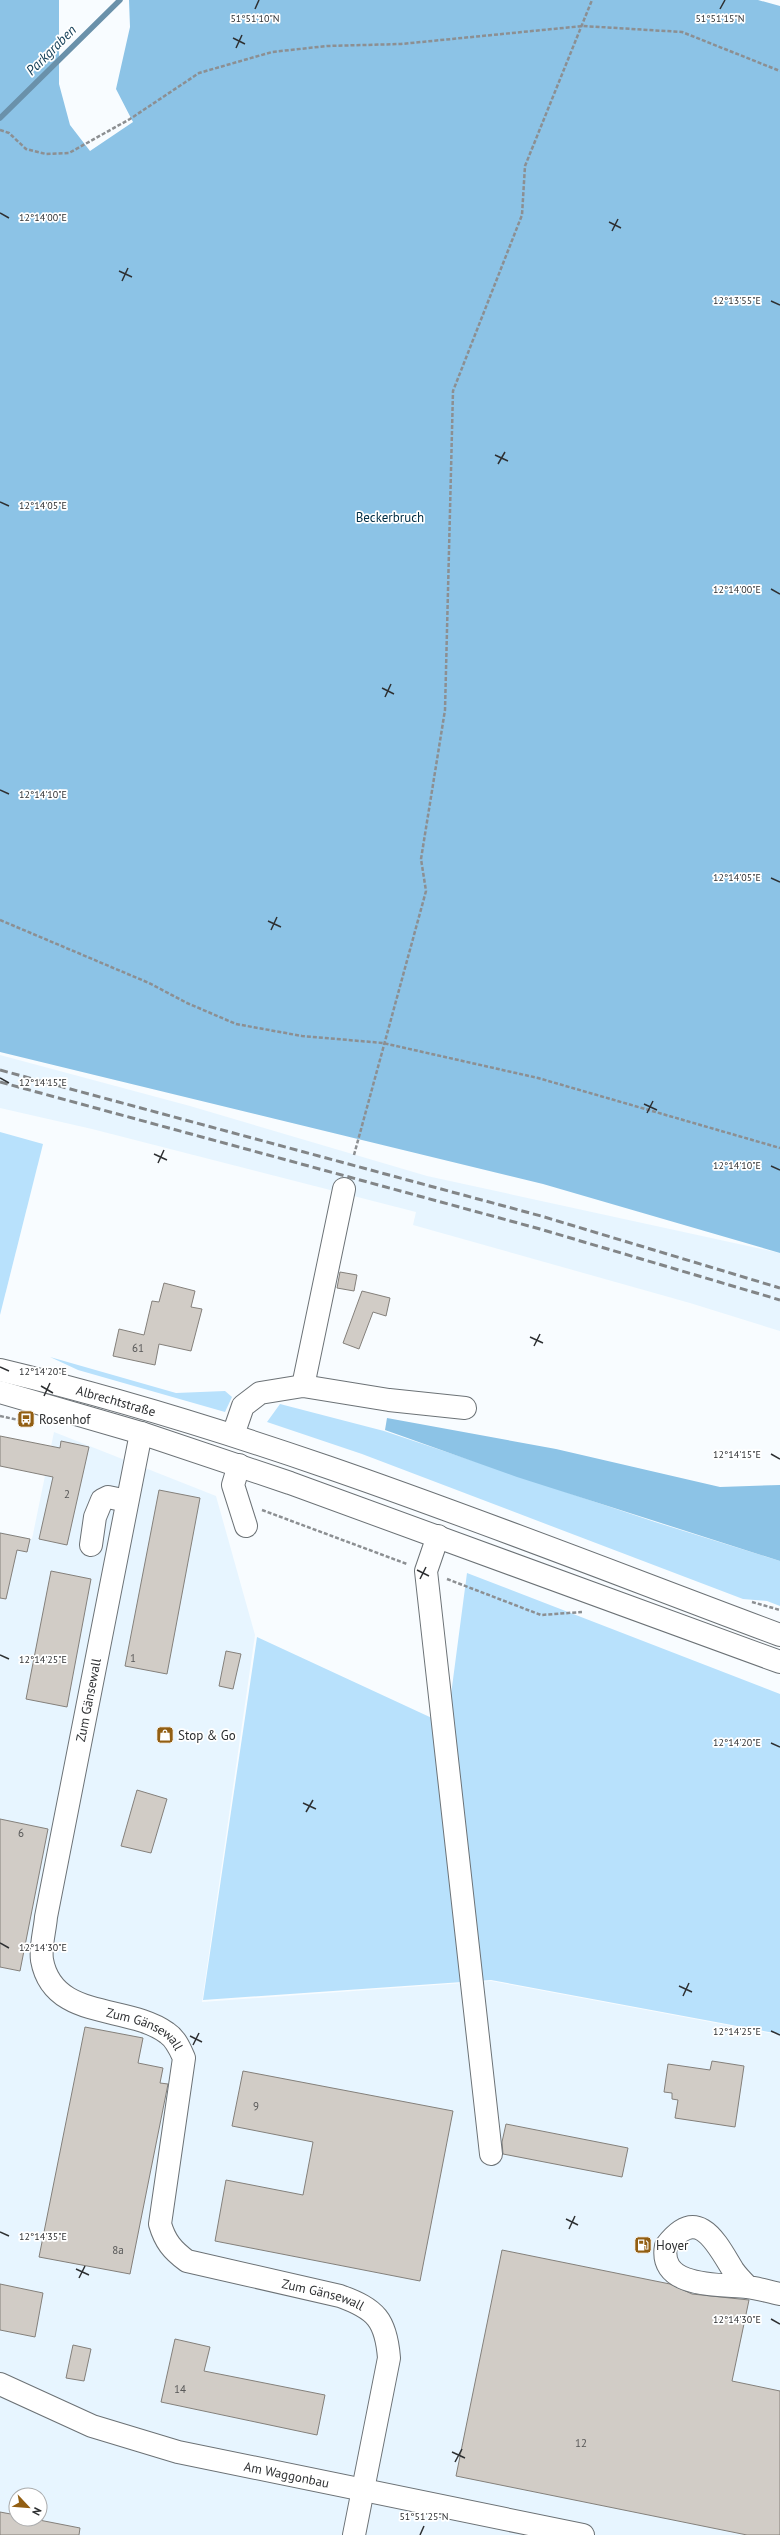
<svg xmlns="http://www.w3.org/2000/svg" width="780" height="2535" font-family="'PT Sans',sans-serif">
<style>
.built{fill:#e7f5ff;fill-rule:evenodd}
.green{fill:#b8e1fc}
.forest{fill:#8cc3e6}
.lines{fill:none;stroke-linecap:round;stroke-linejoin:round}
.stream{stroke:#6a91aa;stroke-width:5.5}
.building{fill:#d1ccc6;stroke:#84807b}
.minor-casing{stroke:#6c7276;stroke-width:24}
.major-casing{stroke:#6c7276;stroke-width:24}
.path{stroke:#8c8f92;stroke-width:2.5;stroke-dasharray:4 2;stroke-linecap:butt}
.minor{stroke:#fff;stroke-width:22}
.major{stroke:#fff;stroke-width:22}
.rail{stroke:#828587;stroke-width:3;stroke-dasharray:8 4;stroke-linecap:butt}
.ticks{fill:none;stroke:#2e3032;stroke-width:1.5}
.labels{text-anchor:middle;stroke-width:3.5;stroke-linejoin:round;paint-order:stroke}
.number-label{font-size:11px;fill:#575757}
.park-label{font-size:13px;fill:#002e45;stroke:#fff}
.street-label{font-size:13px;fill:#2e3032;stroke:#fff}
.poi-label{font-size:13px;fill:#2e3032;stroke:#fff;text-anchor:start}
.water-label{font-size:14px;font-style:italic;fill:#0f3b54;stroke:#fff}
.ticks-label{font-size:10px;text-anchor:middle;fill:#2e3032;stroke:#fff;stroke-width:3.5;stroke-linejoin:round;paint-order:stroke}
</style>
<rect width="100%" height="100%" fill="#f8fcff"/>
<!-- built -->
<g class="built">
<polygon points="0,1055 190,1106 427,1176 780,1253 780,1331 690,1303 413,1225 416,1212 92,1129 0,1108"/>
<path d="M54 1432 216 1496 255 1635 202 2002 491 1981 780 2035V2535H0V1532L32 1539ZM16 2495H40V2519H16Z"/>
</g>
<!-- green -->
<g class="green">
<polygon points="0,1132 43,1144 0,1315"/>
<polygon points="50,1357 176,1393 225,1391 232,1397 225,1412 78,1370"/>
<polygon points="280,1404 384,1431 655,1522 780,1561 780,1606 767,1601 743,1599 362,1454 267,1422"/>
<polygon points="467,1573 780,1694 780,2034 491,1980 203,2000 257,1637 447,1725"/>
</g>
<!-- forest -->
<g class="forest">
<polygon points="0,0 59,0 59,84 70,125 90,151 133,122 116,89 130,27 129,0 758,0 780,6 780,1253 543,1184 0,1052"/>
<polygon points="387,1418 556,1449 720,1487 780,1485 780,1561 517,1477 385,1430"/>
</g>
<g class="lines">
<!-- stream -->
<polyline class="stream" points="0,118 120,0"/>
</g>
<!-- building -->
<g class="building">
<polygon points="340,1272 357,1275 354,1291 337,1288"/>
<polygon points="164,1283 195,1291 191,1307 202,1309 191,1351 159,1344 155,1365 113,1356 119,1329 144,1335 152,1301 159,1302"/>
<polygon points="362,1291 390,1298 386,1316 373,1312 359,1349 343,1343"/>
<polygon points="0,1436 60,1448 61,1441 89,1447 67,1545 39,1539 53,1477 0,1466"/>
<polygon points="159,1490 200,1498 167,1674 125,1666"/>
<polygon points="0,1533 30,1539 27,1552 17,1550 6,1599 0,1598"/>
<polygon points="51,1571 91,1579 67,1707 26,1699"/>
<polygon points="226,1651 241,1654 233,1689 219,1686"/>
<polygon points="137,1790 167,1799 151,1853 121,1846"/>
<polygon points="0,1819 48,1829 20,1971 0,1967"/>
<polygon points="85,2027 143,2038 138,2063 163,2068 160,2083 168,2084 130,2274 39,2257"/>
<polygon points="712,2061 744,2066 735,2127 675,2118 678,2100 672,2099 672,2093 664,2092 668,2064 710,2070"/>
<polygon points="243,2071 453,2111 420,2281 215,2241 226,2180 303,2195 313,2142 232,2126"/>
<polygon points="506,2124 628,2148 622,2177 503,2154 502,2142"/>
<polygon points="502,2250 670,2284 692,2294 749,2300 732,2381 780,2391 780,2535 747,2535 456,2476"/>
<polygon points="0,2284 43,2293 35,2337 0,2330"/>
<polygon points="175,2339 210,2347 204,2371 325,2395 317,2435 161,2402"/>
<polygon points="73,2345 91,2349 84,2381 66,2378"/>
<polygon points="0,2512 16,2515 16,2519 34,2519 80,2528 79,2535 0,2535"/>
</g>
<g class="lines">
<defs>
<g id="minor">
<polyline points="303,1386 344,1189"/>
<path id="s1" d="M141 1433 46 1917C45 1930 40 1947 42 1960 53 2021 128 2004 167 2033 176 2039 180 2049 184 2058L160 2224C165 2241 172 2250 187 2261L340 2296C376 2309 386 2320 389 2358L354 2535"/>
<polyline points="233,1435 243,1406 260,1393 303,1386 389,1400 465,1408"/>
<polyline points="239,1465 233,1485 246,1526"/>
<polyline points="438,1536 426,1571 491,2154"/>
<polyline points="91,1545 95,1517 102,1500 108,1497 127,1501"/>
<path d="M748 2287C743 2282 737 2276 733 2270 716 2242 698 2204 666 2246 658 2289 722 2284 747 2287 758 2288 769 2292 780 2294"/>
<path id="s2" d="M0 2384 92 2426 178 2452 583 2535"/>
</g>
<g id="major">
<path id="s3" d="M0 1370C268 1434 523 1539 780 1635"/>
<polyline points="0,1392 141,1433 290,1483 780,1662"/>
</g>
</defs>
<!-- minor casing -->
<use href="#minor" class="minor-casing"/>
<!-- major casing -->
<use href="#major" class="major-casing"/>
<!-- path -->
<g class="path">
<polyline points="0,130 9,133 26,149 46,154 69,153 130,119 199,73 272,52 327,46 401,44 583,26 682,32 780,71"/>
<polyline points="0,920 149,983 187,1003 236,1024 302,1036 383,1043 538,1078 780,1148"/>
<polyline points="354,1155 426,891 421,859 445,710 453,391 522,215 525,166 592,0"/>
<polyline points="0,1416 23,1421"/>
<polyline points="262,1510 407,1564"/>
<polyline points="447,1579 541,1615 582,1612"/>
<polyline points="752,1602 780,1610"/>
</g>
<!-- minor -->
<use href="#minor" class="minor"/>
<!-- major -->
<use href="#major" class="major"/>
<!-- rail -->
<g class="rail">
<polyline points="0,1070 541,1216 780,1288"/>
<polyline points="0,1082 540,1229 780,1300"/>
</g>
</g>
<!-- ticks -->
<path class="ticks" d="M255 9 259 0M720 9 725 0M233 38 245 44M236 48 242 35M0 213 9 218M609 222 621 228M612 231 618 219M119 271 132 277M122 281 128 268M771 301 780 305M495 455 508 461M498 464 505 452M0 502 9 506M771 589 780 594M382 688 394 694M385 697 391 684M0 790 9 794M771 878 780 882M268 921 281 927M271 930 277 917M0 1078 9 1083M644 1104 657 1110M647 1113 653 1101M154 1154 167 1160M158 1163 164 1150M771 1166 780 1170M530 1337 543 1343M534 1346 540 1334M0 1367 9 1371M41 1386 53 1393M44 1396 50 1383M771 1454 780 1459M417 1570 429 1576M420 1579 426 1567M0 1655 9 1659M771 1743 780 1747M303 1803 316 1809M306 1812 313 1800M0 1943 9 1948M679 1986 692 1992M683 1996 689 1983M771 2031 780 2035M190 2036 202 2042M193 2045 199 2033M566 2219 578 2225M569 2229 575 2216M0 2232 9 2236M76 2269 89 2275M79 2278 85 2266M771 2319 780 2324M452 2452 465 2458M455 2462 462 2449M420 2535 424 2526"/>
<!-- icons -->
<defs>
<symbol id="bus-square" viewBox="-11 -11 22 22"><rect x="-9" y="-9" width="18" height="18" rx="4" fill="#925e12" stroke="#fff"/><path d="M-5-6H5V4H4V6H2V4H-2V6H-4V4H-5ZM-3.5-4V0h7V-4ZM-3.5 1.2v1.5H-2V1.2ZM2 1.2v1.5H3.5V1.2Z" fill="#fff"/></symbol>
<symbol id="shop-square" viewBox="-11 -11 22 22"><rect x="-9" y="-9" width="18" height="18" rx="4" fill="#925e12" stroke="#fff"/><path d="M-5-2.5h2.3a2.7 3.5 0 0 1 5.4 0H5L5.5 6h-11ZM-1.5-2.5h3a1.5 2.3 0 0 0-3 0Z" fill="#fff"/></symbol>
<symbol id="fuel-square" viewBox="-11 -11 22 22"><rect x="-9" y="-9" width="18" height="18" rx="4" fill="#925e12" stroke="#fff"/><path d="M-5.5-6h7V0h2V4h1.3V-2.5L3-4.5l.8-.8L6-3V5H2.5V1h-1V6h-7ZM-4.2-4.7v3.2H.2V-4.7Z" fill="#fff"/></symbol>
</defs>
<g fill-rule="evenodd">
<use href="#bus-square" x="16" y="1409" width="20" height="20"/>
<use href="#shop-square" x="155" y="1725" width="20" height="20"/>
<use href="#fuel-square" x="633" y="2235" width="20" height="20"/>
</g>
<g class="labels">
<!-- number labels -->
<g class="number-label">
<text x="138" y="1352">61</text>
<text x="67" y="1498">2</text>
<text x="133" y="1662">1</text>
<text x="21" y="1837">6</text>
<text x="256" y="2110">9</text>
<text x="118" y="2254">8a</text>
<text x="180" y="2393">14</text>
<text x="581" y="2447">12</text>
</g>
<!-- park labels -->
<g class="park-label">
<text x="390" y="522">Beckerbruch</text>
</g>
<!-- street labels -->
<g class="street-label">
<text dy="5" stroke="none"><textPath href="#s3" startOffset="120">Albrechtstraße</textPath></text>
<text transform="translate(88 1700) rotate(-79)" y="5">Zum Gänsewall</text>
<text dy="5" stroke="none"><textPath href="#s1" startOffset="668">Zum Gänsewall</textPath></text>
<text dy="5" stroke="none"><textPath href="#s1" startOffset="1075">Zum Gänsewall</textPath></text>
<text dy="5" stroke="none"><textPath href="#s2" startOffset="302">Am Waggonbau</textPath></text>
</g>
<!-- poi labels -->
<g class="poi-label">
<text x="39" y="1424">Rosenhof</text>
<text x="178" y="1740">Stop &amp; Go</text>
<text x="656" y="2250">Hoyer</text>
</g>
<!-- water labels -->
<g class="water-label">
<text transform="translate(51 50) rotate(-45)" y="5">Parkgraben</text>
</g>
</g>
<g class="ticks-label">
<text x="255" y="22">51°51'10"N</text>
<text x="720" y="22">51°51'15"N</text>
<text x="43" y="221">12°14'00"E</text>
<text x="737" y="304">12°13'55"E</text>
<text x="43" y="509">12°14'05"E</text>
<text x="737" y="593">12°14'00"E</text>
<text x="43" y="798">12°14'10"E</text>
<text x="737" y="881">12°14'05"E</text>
<text x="43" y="1086">12°14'15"E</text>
<text x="737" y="1169">12°14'10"E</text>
<text x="43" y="1375">12°14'20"E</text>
<text x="737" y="1458">12°14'15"E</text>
<text x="43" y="1663">12°14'25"E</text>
<text x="737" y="1746">12°14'20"E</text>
<text x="43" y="1951">12°14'30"E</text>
<text x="737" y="2035">12°14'25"E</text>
<text x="43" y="2240">12°14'35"E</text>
<text x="737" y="2323">12°14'30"E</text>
<text x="424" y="2520">51°51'25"N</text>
</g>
<!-- north arrow -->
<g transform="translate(28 2507) rotate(116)"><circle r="19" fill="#ffffff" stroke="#abacad"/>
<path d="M0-3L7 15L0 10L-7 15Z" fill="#925e12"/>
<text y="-6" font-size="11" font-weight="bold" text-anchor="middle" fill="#2e3032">N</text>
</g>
</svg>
